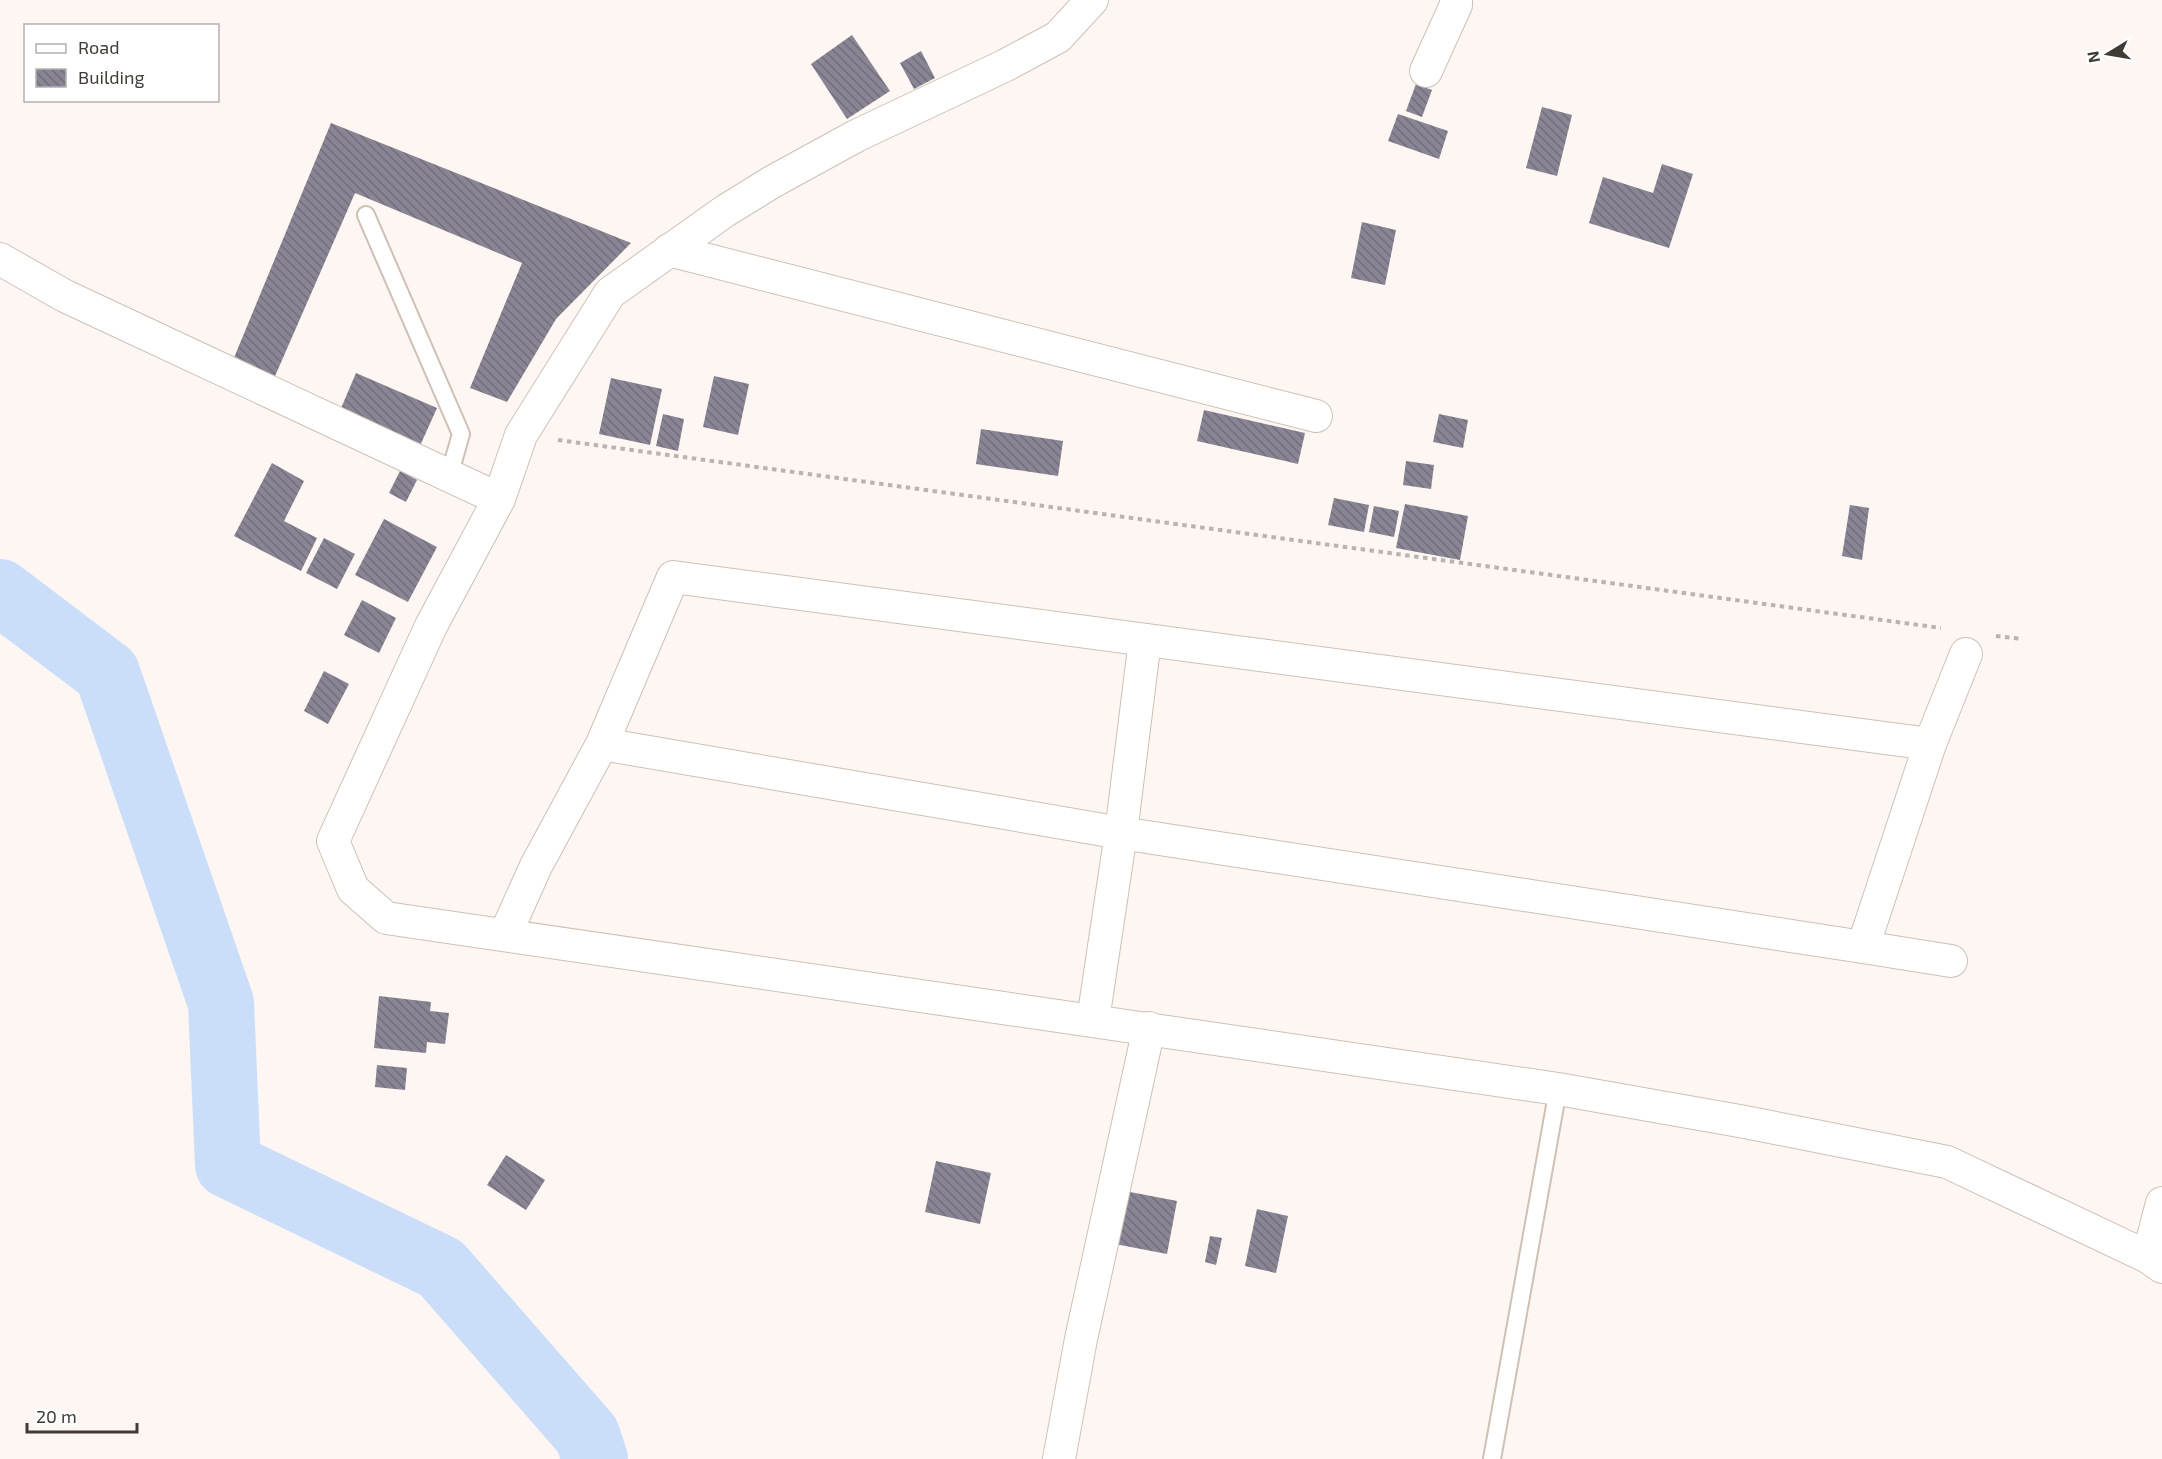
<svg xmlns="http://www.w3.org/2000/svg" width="2162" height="1459" font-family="'Exo 2',sans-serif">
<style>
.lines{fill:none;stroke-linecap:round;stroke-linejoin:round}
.river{stroke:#cbdef9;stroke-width:66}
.building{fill:url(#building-back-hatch)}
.lane-casing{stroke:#cfc0b5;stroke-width:20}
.street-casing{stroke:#cfc0b5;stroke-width:34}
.path{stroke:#bab3af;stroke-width:4;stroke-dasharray:4.5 4.5;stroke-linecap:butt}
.lane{stroke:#fff;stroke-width:16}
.street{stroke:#fff;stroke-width:32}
</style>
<defs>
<pattern id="building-back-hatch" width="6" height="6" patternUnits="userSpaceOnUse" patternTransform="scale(1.5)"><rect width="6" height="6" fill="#898594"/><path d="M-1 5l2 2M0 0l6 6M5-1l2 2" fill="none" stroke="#726e7a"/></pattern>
</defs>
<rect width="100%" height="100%" fill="#fdf6f2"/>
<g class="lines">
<!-- river -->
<polyline class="river" points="0,592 107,673 221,1003 228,1165 441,1268 587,1435 595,1459"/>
</g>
<!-- building -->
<g class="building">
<polygon points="852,35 890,91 847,119 811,64"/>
<polygon points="921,51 935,78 914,89 900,63"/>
<polygon points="1416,84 1432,90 1422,117 1406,111"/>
<polygon points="1542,107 1572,115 1557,176 1526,168"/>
<polygon points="1398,114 1448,131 1439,159 1388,141"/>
<polygon points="331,123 631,243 556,319 507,402 470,388 522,263 355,193 272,383 231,365"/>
<polygon points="1662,164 1693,174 1669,248 1589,223 1603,177 1653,193"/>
<polygon points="1362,222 1396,230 1385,285 1351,278"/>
<polygon points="356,373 437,408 419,448 339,413"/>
<polygon points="714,376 749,384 738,435 703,427"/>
<polygon points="611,378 662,389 650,445 599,434"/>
<polygon points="1204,410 1305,433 1298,464 1197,441"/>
<polygon points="663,414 684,419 678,451 656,446"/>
<polygon points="1439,414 1468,420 1463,448 1433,442"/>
<polygon points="981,429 1063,441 1058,476 976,464"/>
<polygon points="1406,461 1434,465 1431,489 1403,485"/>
<polygon points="272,463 304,481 284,521 317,538 301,571 234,536"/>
<polygon points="400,471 417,480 406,502 389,493"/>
<polygon points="1334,498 1369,505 1364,532 1328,525"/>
<polygon points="1405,504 1468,516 1460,560 1396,548"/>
<polygon points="1850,505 1869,508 1862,560 1842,556"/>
<polygon points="1374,506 1399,511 1394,537 1369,532"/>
<polygon points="384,519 437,547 408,602 355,575"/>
<polygon points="324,538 355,554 337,589 306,573"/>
<polygon points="362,600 396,618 379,653 344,635"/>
<polygon points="324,671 349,684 328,724 304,711"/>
<polygon points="379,996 431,1002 430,1011 449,1013 445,1044 427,1042 426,1053 374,1048"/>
<polygon points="377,1065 407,1068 405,1090 375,1087"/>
<polygon points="506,1155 545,1180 526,1210 487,1185"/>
<polygon points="936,1161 991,1173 980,1224 925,1212"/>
<polygon points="1125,1191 1177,1201 1167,1254 1115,1244"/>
<polygon points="1257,1209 1288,1216 1276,1273 1245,1266"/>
<polygon points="1210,1236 1222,1238 1216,1265 1205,1262"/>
</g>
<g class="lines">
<defs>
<g id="lane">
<polyline points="366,215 461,434 449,476"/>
<polyline points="1492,1459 1558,1089"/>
</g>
<g id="street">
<polyline points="1092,0 1058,37 1006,65 856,136 772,182 725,211 610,293 521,435 499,499 431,626 333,841 353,889 386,918 1558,1089 1745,1122 1947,1162 2148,1257 2162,1267"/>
<polyline points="1426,71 1456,5 1456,0"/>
<polyline points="669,250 1316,416"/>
<polyline points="0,259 65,296 499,499"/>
<polyline points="1930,744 1966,654"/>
<polyline points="505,935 536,866 602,744 673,577 1930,744 1863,947 1121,833 602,744"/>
<polyline points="1863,947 1951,961"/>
<polyline points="1093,1020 1121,833 1145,640"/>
<polyline points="2148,1257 2162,1203"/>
<polyline points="1059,1459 1081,1339 1149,1028"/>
</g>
</defs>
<!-- lane casing -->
<use href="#lane" class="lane-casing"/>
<!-- street casing -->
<use href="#street" class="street-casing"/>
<!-- path -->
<g class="path">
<polyline points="558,440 1941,628"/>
<polyline points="1996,636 2022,639"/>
</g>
<!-- lane -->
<use href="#lane" class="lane"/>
<!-- street -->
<use href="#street" class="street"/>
</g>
<!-- legend -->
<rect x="24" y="24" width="195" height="78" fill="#ffffff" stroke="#b3b1af" stroke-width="1.5"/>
<rect x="36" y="44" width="30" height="9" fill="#ffffff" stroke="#b3b1af" stroke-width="1.5"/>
<text x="78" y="54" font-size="18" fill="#413b36">Road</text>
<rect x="36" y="69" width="30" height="18" fill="url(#building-back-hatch)" stroke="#b3b1af" stroke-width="1.5"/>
<text x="78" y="84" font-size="18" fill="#413b36">Building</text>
<!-- north arrow -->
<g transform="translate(2108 54) rotate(259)" stroke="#ffffff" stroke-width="4.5" paint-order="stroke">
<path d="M0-4.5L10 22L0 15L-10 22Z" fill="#413b36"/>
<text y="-9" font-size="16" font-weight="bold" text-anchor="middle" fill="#413b36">N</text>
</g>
<!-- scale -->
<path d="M27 1423v9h110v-9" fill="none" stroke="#413b36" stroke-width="3"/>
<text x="36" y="1423" font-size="18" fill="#413b36" stroke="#ffffff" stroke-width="4.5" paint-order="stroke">20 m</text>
</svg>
